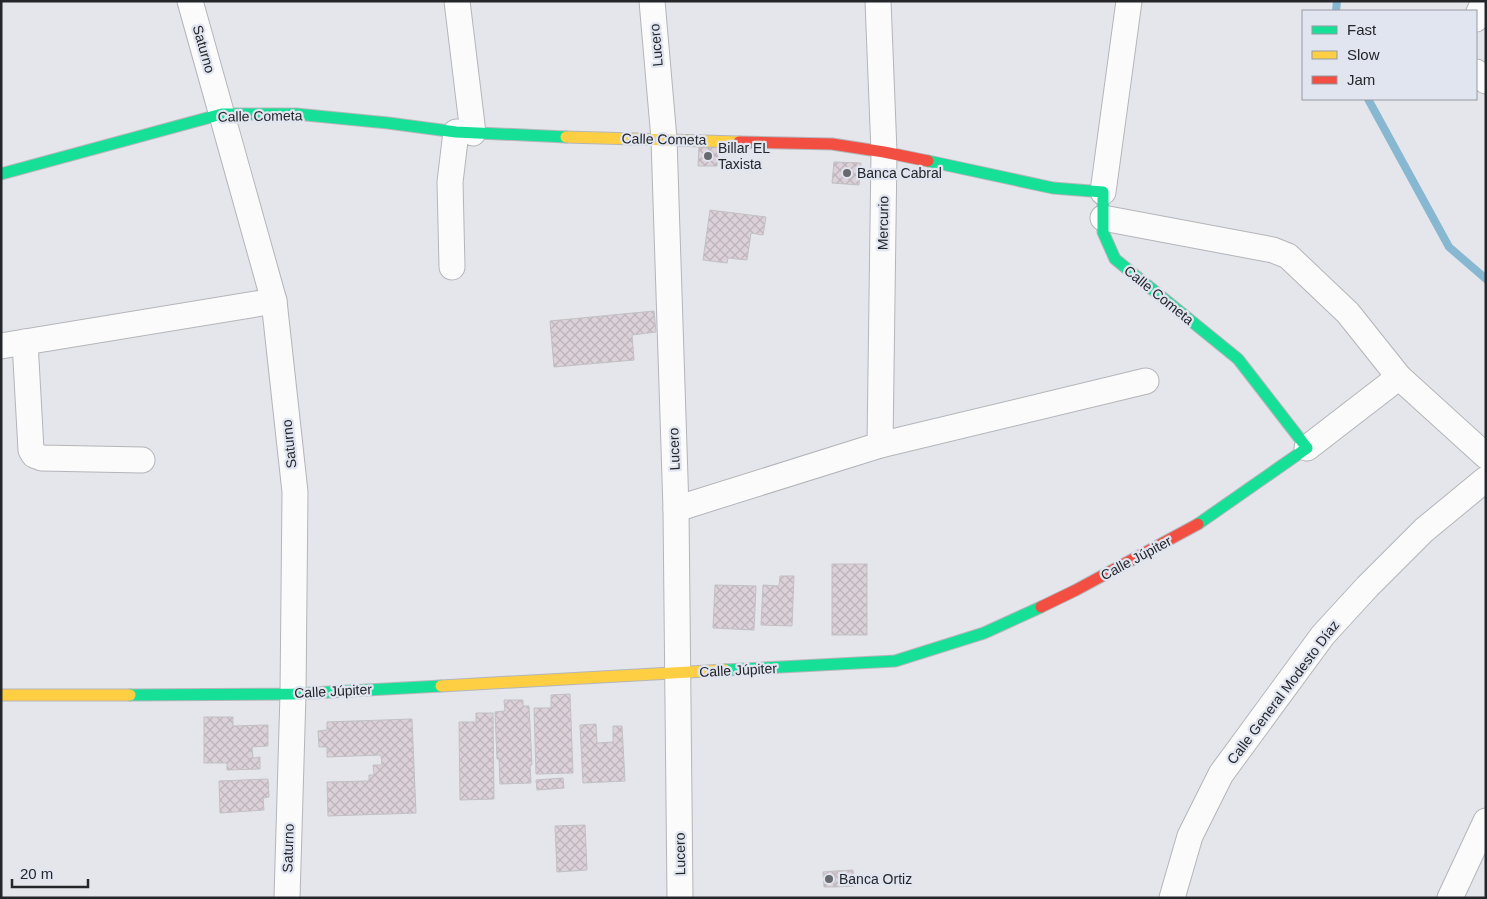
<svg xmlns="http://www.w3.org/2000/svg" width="1487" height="899" font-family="Arial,sans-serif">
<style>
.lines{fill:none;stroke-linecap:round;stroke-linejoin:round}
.stream{stroke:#88b7d1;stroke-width:8}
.building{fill:url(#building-cross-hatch);stroke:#c1c0c3}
.street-casing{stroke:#b4b5b9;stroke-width:27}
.fast-casing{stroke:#b4b5b9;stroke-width:13}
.slow-casing{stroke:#b4b5b9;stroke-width:13}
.jam-casing{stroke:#b4b5b9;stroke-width:13}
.street{stroke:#fbfbfc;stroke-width:25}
.fast{stroke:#16e098;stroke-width:11}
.slow{stroke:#ffcf43;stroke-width:11}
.jam{stroke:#f24e42;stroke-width:11}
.poi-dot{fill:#67696e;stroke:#e0e5f0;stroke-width:2}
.labels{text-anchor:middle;stroke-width:4.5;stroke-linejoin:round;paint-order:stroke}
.street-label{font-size:14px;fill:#24262a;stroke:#e0e5f0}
.poi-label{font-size:14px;fill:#24262a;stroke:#e0e5f0;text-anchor:start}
</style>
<defs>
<pattern id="building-cross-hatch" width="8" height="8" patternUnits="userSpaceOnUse" patternTransform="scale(1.25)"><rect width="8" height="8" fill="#dcd1d9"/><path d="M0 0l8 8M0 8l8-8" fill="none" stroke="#bdb3ba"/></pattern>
</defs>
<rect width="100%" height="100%" fill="#e4e6ec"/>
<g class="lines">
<!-- stream -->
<g class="stream">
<polyline points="1336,11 1337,1"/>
<polyline points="1368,99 1449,247 1486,279"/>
</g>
</g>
<!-- building -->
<g class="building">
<polygon points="699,146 718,147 717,166 698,166"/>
<polygon points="834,162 861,163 859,185 832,183"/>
<polygon points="710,210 766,217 763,235 751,233 747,260 728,258 727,263 703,260"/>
<polygon points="654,311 656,332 632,335 634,360 554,367 550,321"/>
<rect x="832" y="564" width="35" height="71"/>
<polygon points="780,576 794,576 792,626 761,625 763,585 779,586"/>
<polygon points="715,585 756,586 754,630 713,628"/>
<polygon points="570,694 573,773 536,774 534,708 551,708 551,695"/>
<polygon points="504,700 523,700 523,706 529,706 532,765 530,765 531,783 500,784 499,759 497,759 495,712 505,711"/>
<polygon points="476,713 493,713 494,799 460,800 459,722 476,722"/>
<polygon points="204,717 233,717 233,726 268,725 268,746 252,747 253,758 260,757 260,769 227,770 227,763 204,763"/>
<polygon points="412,719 416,813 328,816 327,782 369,781 369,775 374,775 373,765 382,765 381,755 327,757 327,747 319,747 318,731 327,730 327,722"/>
<polygon points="596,724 597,743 613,742 613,726 622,726 625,781 583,783 580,725"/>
<polygon points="563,778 564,788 537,790 536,780"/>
<polygon points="268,779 269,797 263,798 264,810 220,813 219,781"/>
<polygon points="585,825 587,870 557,872 555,826"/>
<polygon points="853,870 854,886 835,887 835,871"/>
<polygon points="835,871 835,887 824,887 823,872"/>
</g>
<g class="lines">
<defs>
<g id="street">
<polyline points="190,1 274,301 295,492 293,694 287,898"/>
<polyline points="457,1 473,133"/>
<polyline points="652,1 664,139 676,509 680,898"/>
<polyline points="878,1 884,152 880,445"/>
<polyline points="1476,19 1484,1"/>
<polyline points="1476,72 1486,81"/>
<polyline points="1103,192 1129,1"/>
<polyline points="1103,218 1273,250 1288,256 1348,313 1399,377 1486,456"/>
<polyline points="452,267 450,182 456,132"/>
<polyline points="25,342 31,450 34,455 42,458 142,460"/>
<polyline points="1,346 274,301"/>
<polyline points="1307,448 1399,377"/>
<polyline points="676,509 880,445 1146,381"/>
<polyline points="1172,898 1190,836 1221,774 1323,635 1367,587 1424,530 1486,479"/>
<polyline points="1450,898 1486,821"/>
</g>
<g id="fast">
<polyline points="928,161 1053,188 1103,192 1103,232 1115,259 1238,359 1307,448 1198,524"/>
<polyline points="1,174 222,114 296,114 388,123 456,132 566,137"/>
<polyline points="725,670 895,661 984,633 1041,607"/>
<polyline points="130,695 293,694 441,686"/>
</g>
<g id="slow">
<polyline points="566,137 739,142"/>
<polyline points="441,686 725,670"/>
<polyline points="1,695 130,695"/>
</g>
<g id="jam">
<polyline points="739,142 832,144 884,152 928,161"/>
<polyline points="1041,607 1076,590 1198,524"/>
</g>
</defs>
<!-- street casing -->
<use href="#street" class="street-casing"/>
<!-- fast casing -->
<use href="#fast" class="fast-casing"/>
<!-- slow casing -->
<use href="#slow" class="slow-casing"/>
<!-- jam casing -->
<use href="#jam" class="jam-casing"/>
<!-- street -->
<use href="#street" class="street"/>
<!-- fast -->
<use href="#fast" class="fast"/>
<!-- slow -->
<use href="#slow" class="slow"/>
<!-- jam -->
<use href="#jam" class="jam"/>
</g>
<!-- markers -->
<g class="poi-dot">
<circle cx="708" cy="156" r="5"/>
<circle cx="847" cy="173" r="5"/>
<circle cx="829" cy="879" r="5"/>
</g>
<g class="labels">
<!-- street labels -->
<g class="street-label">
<text transform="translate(656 45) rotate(-95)" y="5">Lucero</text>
<text transform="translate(204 49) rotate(74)" y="5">Saturno</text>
<text transform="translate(260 116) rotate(-1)" y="5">Calle Cometa</text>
<text transform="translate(664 139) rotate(1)" y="5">Calle Cometa</text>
<text transform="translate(883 223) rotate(-89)" y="5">Mercurio</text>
<text transform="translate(1159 295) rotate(39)" y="5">Calle Cometa</text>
<text transform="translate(289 444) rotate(-96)" y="5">Saturno</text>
<text transform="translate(674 449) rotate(-92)" y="5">Lucero</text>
<text transform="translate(1136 558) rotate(-28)" y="5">Calle Júpiter</text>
<text transform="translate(738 670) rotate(-3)" y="5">Calle Júpiter</text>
<text transform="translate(333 691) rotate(-3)" y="5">Calle Júpiter</text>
<text transform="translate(1283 692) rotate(-53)" y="5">Calle General Modesto Díaz</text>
<text transform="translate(288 848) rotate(-88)" y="5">Saturno</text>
<text transform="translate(680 854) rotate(-91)" y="5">Lucero</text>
</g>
<!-- poi labels -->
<g class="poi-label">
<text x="718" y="153">Billar EL<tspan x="718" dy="16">Taxista</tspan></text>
<text x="857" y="178">Banca Cabral</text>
<text x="839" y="884">Banca Ortiz</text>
</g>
</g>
<!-- border -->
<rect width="1487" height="899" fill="none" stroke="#24262a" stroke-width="5"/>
<!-- legend -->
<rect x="1302" y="10" width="175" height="90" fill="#e0e5f0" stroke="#9599a1"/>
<rect x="1312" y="26" width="25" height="8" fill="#16e098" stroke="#9599a1"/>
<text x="1347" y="35" font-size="15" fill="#24262a">Fast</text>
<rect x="1312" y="51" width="25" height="8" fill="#ffcf43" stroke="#9599a1"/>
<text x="1347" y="60" font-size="15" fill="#24262a">Slow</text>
<rect x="1312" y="76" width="25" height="8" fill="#f24e42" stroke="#9599a1"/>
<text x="1347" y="85" font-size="15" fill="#24262a">Jam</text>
<!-- scale -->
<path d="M12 879v8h76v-8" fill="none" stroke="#24262a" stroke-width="2.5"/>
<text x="20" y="879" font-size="15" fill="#24262a" stroke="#e0e5f0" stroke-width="4" paint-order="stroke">20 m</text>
</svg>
